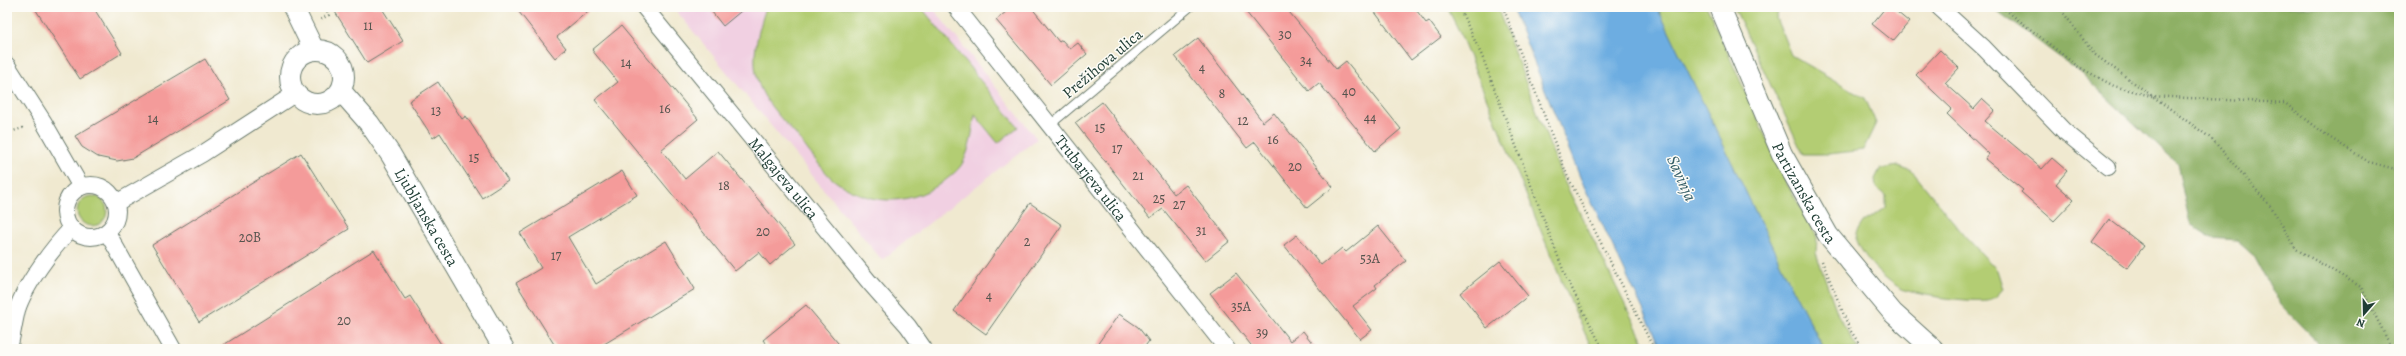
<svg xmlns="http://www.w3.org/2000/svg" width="2406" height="356" font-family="Alegreya,serif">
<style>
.built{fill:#f1d0e2}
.green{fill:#b3cd73;stroke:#698554}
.forest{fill:#8eb065;stroke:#56764c}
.water{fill:#6dade1;stroke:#46758a}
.building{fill:#f49b9a}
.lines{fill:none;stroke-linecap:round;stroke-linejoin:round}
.service-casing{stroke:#68796b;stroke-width:10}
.minor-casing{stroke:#68796b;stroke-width:18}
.tertiary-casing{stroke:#68796b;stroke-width:22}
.path{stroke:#68796b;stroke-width:2.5;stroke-dasharray:1 3;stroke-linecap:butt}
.service{stroke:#fff;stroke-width:8}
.minor{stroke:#fff;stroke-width:16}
.tertiary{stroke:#fff;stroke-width:20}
.labels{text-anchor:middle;stroke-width:3;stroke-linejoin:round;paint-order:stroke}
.number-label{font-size:14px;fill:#54544e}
.street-label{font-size:16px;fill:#1f3d34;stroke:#fdfcf7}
.water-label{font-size:17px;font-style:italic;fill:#365f68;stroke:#fdfcf7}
</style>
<rect width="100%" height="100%" fill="#fdfcf7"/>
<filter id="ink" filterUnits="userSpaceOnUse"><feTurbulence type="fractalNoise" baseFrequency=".025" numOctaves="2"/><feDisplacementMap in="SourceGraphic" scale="8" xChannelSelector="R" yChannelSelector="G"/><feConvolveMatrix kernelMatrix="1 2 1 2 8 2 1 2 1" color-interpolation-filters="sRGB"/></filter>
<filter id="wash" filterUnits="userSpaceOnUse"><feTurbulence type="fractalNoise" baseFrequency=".012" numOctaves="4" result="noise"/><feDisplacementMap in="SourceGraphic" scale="16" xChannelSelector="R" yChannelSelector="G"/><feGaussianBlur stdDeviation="0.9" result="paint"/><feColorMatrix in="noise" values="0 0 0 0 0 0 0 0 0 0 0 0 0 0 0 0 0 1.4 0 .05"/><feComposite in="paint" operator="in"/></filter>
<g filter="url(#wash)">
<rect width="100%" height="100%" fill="#f0e9d0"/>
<!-- built -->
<polygon class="built" points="673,7 932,7 1037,139 882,260"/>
<!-- green -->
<g class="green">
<path d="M766 7H921L1018 127 998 143 975 115C972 132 971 148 962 164 957 172 947 179 940 184 907 206 871 205 838 183 826 176 806 147 796 135 782 119 762 100 757 78 751 54 759 30 766 7Z"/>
<polygon points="1447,7 1497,7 1562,177 1647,349 1592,349 1561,280 1459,31"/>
<polygon points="1657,7 1707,7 1786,182 1817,237 1816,253 1838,315 1858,349 1824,349 1792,288"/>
<polygon points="1734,7 1780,7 1776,18 1791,55 1865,98 1876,123 1863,150 1829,154 1803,154"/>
<path d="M1899 166 1912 171 1964 235 1997 270 2003 289C2000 292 1997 296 1994 298 1983 305 1915 295 1902 289 1882 278 1861 256 1855 235L1863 222 1886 208V196L1876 188 1875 179 1880 169Z"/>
<circle cx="92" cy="211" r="15"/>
</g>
<!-- forest -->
<polygon class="forest" points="1992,7 2399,7 2399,349 2324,349 2279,303 2254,256 2236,240 2212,238 2190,224 2177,164 2081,73"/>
<!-- water -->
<polygon class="water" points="1512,7 1657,7 1792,288 1824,349 1662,349 1582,182"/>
<g id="blocks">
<!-- building -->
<g class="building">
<polygon points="34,7 93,7 122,53 80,79"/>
<polygon points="332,7 381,7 403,41 367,63"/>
<polygon points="515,7 593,7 557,37 566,48 555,58"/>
<polygon points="708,7 746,7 723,26"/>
<polygon points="1012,7 1031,7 1059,42 1062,40 1070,49 1078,43 1087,54 1051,85 996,20"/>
<polygon points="1242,7 1285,7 1336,69 1346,61 1401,129 1375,151 1319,83 1309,91"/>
<polygon points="1371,7 1414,7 1426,23 1429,21 1441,37 1411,60"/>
<polygon points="1886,7 1891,7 1909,22 1893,41 1872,24"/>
<polygon points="621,26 698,119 661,150 685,179 718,151 795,244 770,265 759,252 735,271 595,100 618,82 592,50"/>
<polygon points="1198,38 1263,122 1274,113 1333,187 1307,208 1255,142 1247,148 1175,56"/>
<polygon points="1940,50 1959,68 1945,83 1974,109 1983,99 1995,110 1985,121 2042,169 2052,158 2067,171 2056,184 2074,200 2054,221 2021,192 2023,190 1985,159 1989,154 1947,114 1952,109 1916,75"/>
<polygon points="205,59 230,100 133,158 117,161 98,157 82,147 75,136"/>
<polygon points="438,82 462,119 466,116 508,181 482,198 440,133 433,138 409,101"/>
<polygon points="1102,102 1174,194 1186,185 1230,241 1205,261 1163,209 1150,218 1075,123"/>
<polygon points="301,153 349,229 199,322 152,245"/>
<polygon points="622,171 637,195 568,237 596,284 666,241 695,289 596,349 557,349 516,283 541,268 520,233"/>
<polygon points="1030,203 1062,225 986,334 954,311"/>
<polygon points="2109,219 2144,246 2127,268 2092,242"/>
<polygon points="1378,226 1406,261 1375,285 1377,288 1353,306 1372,330 1360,339 1284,245 1297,235 1321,265 1342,248 1346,252"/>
<polygon points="374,250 405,299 410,296 444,349 217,349"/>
<polygon points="1500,261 1528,296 1487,328 1460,293"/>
<polygon points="1236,273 1290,341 1303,331 1317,349 1254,349 1210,293"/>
<polygon points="806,305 843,349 770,349 763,340"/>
<polygon points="1119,314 1138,327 1149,341 1143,349 1094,349"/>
</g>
</g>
</g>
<g filter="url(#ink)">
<use href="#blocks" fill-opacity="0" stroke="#68796b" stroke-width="1"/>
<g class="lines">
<defs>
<polyline id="service" points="1050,125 1190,7"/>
<g id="minor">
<path id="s1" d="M644 7 870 283 908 326 924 349"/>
<path id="s2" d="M956 7 1227 349"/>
<polyline points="1939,7 1984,48 2064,131 2108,167"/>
<polyline points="7,65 43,121 81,187"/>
<circle cx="91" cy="211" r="26"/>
<polyline points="116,203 202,154 296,93"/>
<polyline points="107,232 173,349"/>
<path d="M9 349C12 336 14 323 17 310 25 285 53 247 72 228"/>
</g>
<g id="tertiary">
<polyline points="293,7 314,50"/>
<path id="s3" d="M1720 7 1782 154 1828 235 1893 313 1933 349"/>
<circle cx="317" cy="77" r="27"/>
<path id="s4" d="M341 91 369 123 391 155 504 349"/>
</g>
</defs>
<!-- service casing -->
<use href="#service" class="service-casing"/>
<!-- minor casing -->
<use href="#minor" class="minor-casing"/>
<!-- tertiary casing -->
<use href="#tertiary" class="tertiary-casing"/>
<!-- path -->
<g class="path">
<polyline points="1459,7 1482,56 1565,275 1603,349"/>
<polyline points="1503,7 1567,175 1654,349"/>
<polyline points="2002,7 2077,66 2114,86 2151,96 2285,103 2329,137 2369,162 2399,170"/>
<polyline points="2059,7 2094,54 2212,139 2272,208 2296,249 2361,287 2392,349"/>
<polyline points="321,19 329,15 325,7"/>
<polyline points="7,133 26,127"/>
<polyline points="1822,261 1850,330 1863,349"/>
</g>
<!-- service -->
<use href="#service" class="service"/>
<!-- minor -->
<use href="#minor" class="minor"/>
<!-- tertiary -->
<use href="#tertiary" class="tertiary"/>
</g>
</g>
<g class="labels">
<!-- number labels -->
<g class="number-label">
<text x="368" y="30">11</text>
<text x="1285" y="39">30</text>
<text x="1306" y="65">34</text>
<text x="626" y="67">14</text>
<text x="1202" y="72">4</text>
<text x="1349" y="96">40</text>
<text x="1222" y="98">8</text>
<text x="665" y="113">16</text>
<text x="436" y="115">13</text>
<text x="1370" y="122">44</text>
<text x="153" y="123">14</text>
<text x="1243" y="125">12</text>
<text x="1100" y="132">15</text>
<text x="1273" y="144">16</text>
<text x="1117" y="153">17</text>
<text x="474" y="162">15</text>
<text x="1295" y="171">20</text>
<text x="1138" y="180">21</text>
<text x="724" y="190">18</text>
<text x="1159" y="203">25</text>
<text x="1179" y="209">27</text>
<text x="1201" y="235">31</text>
<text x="763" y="236">20</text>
<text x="250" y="242">20B</text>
<text x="1027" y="246">2</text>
<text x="556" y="260">17</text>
<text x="1370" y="263">53A</text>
<text x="989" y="300">4</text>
<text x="1241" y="311">35A</text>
<text x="344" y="325">20</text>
<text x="1262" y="337">39</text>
</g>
<!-- street labels -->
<g class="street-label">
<text transform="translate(1102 63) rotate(-40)" y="6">Prežihova ulica</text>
<text dy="6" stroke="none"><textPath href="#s1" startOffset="221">Malgajeva ulica</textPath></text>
<text dy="6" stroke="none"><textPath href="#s2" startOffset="218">Trubarjeva ulica</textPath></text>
<text dy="6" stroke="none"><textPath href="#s3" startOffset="204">Partizanska cesta</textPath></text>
<text dy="6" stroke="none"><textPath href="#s4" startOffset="153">Ljubljanska cesta</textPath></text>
</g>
<!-- water labels -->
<g class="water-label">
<text transform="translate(1682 178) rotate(66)" y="6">Savinja</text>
</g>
</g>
<!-- margin -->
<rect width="2406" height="356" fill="none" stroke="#fdfcf7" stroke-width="24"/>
<!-- north arrow -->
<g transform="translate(2364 314) rotate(200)" stroke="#fdfcf7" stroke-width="3" paint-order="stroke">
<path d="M0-3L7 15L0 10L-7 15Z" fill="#1f3d34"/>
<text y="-6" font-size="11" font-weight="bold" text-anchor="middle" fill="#1f3d34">N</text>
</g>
</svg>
